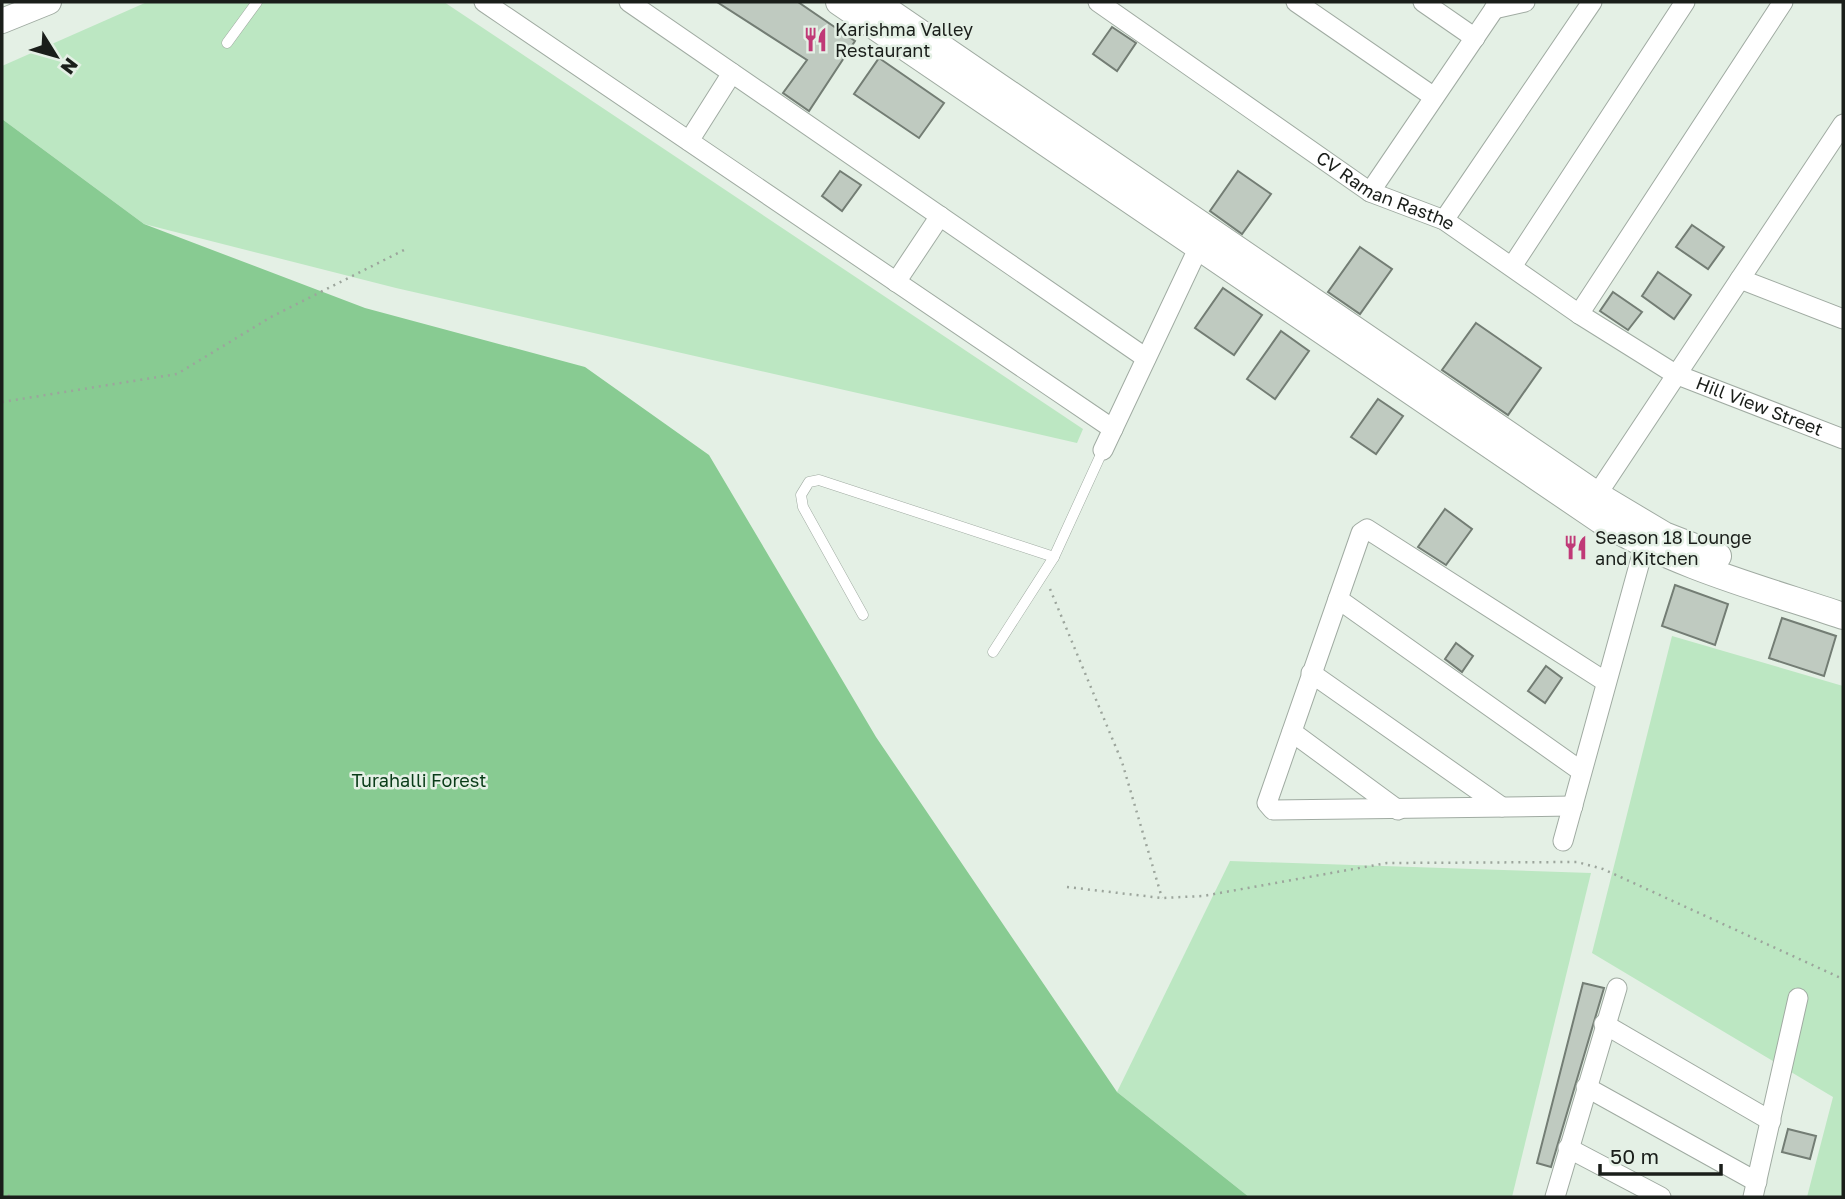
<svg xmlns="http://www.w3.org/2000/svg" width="1845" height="1199" font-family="'Golos Text',sans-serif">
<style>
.green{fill:#bce7c2}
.forest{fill:#88cb92}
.building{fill:#bfcac0;stroke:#737d74;stroke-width:2}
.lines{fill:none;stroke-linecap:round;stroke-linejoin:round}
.service-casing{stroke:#a0aba2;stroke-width:11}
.minor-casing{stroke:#a0aba2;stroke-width:21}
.tertiary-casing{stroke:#a0aba2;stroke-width:26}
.secondary-casing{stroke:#a0aba2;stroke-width:28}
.path{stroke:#9ca59c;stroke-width:2.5;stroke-dasharray:2 5;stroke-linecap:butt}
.service{stroke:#fff;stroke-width:10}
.minor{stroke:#fff;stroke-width:19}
.tertiary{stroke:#fff;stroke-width:24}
.secondary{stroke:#fff;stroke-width:26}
.labels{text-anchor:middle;stroke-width:5;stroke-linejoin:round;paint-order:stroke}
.poi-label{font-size:18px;fill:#1a1e1a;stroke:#e4f0e5;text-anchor:start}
.street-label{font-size:18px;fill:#1a1e1a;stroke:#e4f0e5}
.park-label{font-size:18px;fill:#093c18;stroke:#e4f0e5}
</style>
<rect width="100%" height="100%" fill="#e4f0e5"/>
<!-- green -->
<g class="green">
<polygon points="147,2 444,2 1083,429 1077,443 396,288 144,224 2,119 2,66"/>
<polygon points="1672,636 1843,686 1843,1197 1807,1197 1833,1097 1592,953"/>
<polygon points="1230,861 1591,873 1512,1197 1249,1197 1117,1092"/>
</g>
<!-- forest -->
<polygon class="forest" points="2,119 144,224 365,308 585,367 709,455 876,737 1117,1092 1249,1197 2,1197"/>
<!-- building -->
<g class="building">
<polygon points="717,2 798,2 855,41 809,111 783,93 807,60"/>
<polygon points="1112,27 1136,43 1117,71 1093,54"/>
<polygon points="879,58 944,103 919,138 854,94"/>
<polygon points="840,171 861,185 842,211 822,196"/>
<polygon points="1238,171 1271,194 1242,234 1210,211"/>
<polygon points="1692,225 1724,247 1708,269 1676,247"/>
<polygon points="1360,247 1392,269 1360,314 1328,292"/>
<polygon points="1658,272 1691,295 1674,319 1642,296"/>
<polygon points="1223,288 1262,315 1234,355 1195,328"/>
<polygon points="1613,292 1642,312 1628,330 1600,311"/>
<polygon points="1476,323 1541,368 1508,415 1442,370"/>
<polygon points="1281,331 1309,351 1275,399 1247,379"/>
<polygon points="1378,399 1403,416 1376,454 1351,437"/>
<polygon points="1445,509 1472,529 1446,565 1418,547"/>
<polygon points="1675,585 1728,604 1715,645 1662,626"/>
<polygon points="1782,618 1836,636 1824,676 1769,658"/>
<polygon points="1456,643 1473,656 1462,672 1445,659"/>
<polygon points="1546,666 1562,678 1545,703 1528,691"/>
<polygon points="1583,983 1604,988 1551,1167 1537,1163"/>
<polygon points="1788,1129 1816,1136 1810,1159 1782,1152"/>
</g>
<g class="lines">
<defs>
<g id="service">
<polyline points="227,43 257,2"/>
<polyline points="863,615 803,507 801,495 809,482 819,480 1054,557"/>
<polyline points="993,652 1054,557 1103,450"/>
</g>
<g id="minor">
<polyline points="484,2 1113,429"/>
<polyline points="629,2 1146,358"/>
<path id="s1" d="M1098 2 1370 192 1444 220 1579 314 1675 374 1843 439"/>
<polyline points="1296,2 1434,97"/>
<polyline points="1423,2 1475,38"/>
<polyline points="1494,9 1525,2"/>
<polyline points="689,141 732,73"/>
<polyline points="1370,192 1499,2"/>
<polyline points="1444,220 1592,2"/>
<polyline points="1513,265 1685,2"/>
<polyline points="1740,279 1843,319"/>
<polyline points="896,282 940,216"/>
<polyline points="1579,314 1783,2"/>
<polyline points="1103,450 1204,236"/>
<polyline points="1590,505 1843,124"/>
<polyline points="1338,599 1581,771"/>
<polyline points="1311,673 1502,807"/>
<polyline points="1292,732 1398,810"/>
<polyline points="1573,806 1273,810 1267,803 1361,533 1367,529 1606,682"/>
<polyline points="1563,841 1644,547"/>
<polyline points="1604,1024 1771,1121"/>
<polyline points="1586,1087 1757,1182"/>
<polyline points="1568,1148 1661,1197"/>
<polyline points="1555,1197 1617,988"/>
<polyline points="1753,1197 1798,998"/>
</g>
<polyline id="tertiary" points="2,21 49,2"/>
<g id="secondary">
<path d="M839 2 1600 520C1675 566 1760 588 1843 616"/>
<polyline points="875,2 1597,495 1664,535 1718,556"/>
</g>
</defs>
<!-- service casing -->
<use href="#service" class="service-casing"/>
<!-- minor casing -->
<use href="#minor" class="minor-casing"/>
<!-- tertiary casing -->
<use href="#tertiary" class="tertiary-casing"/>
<!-- secondary casing -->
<use href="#secondary" class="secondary-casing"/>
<!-- path -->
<g class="path">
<polyline points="2,402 177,374 271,317 408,248"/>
<polyline points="1050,589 1122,762 1162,898"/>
<polyline points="1067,887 1162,898 1203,896 1387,863 1577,862 1603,869 1843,979"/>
<polyline points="2,1191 11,1197"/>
</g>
<!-- service -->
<use href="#service" class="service"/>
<!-- minor -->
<use href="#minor" class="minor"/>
<!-- tertiary -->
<use href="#tertiary" class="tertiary"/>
<!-- secondary -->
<use href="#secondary" class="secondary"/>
</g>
<!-- icons -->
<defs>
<symbol id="restaurant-bare" viewBox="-9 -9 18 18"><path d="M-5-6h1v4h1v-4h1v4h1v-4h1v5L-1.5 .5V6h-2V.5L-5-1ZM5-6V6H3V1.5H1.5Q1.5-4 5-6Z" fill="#c03977" stroke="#e4f0e5" stroke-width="2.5" paint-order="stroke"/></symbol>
</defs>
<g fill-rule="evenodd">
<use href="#restaurant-bare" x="798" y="22" width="35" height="35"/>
<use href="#restaurant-bare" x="1558" y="530" width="35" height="35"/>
</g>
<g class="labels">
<!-- poi labels -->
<g class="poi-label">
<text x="835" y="36">Karishma Valley<tspan x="835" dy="21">Restaurant</tspan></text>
<text x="1595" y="544">Season 18 Lounge<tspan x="1595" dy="21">and Kitchen</tspan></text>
</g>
<!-- street labels -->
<g class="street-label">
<text dy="6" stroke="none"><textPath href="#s1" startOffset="345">CV Raman Rasthe</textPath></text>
<text dy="6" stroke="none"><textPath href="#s1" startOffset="779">Hill View Street</textPath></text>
</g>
<!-- park labels -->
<g class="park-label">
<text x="419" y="787">Turahalli Forest</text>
</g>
</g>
<!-- border -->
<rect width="1845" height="1199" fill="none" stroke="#1a1e1a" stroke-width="7"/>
<!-- north arrow -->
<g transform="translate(56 56) rotate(127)" stroke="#e4f0e5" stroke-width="5" paint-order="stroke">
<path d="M0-5L12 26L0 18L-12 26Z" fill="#1a1e1a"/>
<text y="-10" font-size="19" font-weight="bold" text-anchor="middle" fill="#1a1e1a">N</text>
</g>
<!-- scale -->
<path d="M1600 1164v10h121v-10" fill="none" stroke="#1a1e1a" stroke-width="3.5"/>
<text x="1610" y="1164" font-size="21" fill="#1a1e1a" stroke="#e4f0e5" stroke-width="5" paint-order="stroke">50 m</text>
</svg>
